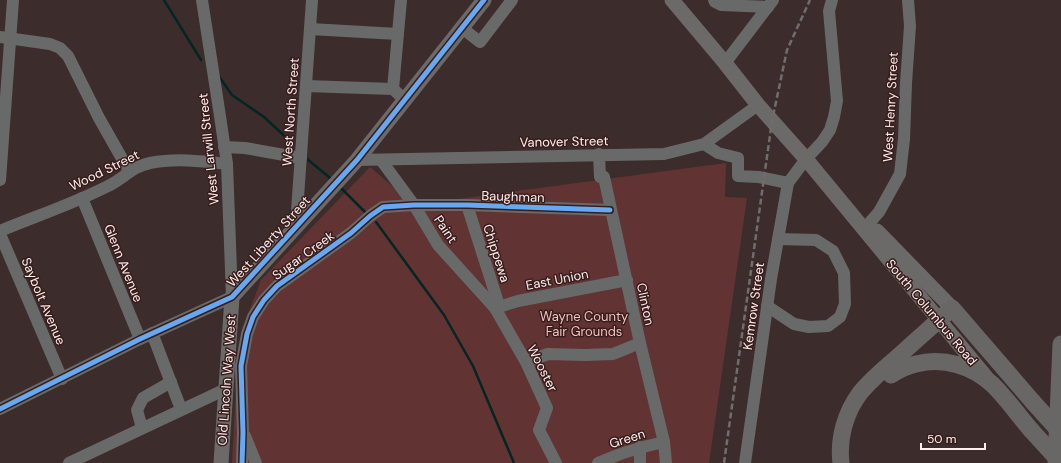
<svg xmlns="http://www.w3.org/2000/svg" width="1061" height="463" font-family="'DM Sans',sans-serif">
<style>
.green{fill:#613433}
.lines{fill:none;stroke-linecap:round;stroke-linejoin:round}
.stream{stroke:#052523;stroke-width:2.5}
.minor{stroke:#686a69;stroke-width:12}
.major{stroke:#6b6a69;stroke-width:15}
.highway{stroke:#696766;stroke-width:17}
.rail{stroke:#726d6d;stroke-width:2.5;stroke-dasharray:6 3;stroke-linecap:butt}
.highway-bridge{stroke:#696766;stroke-width:17}
.cycleway-casing{stroke:#381d1c;stroke-width:8}
.cycleway{stroke:#66a8f1;stroke-width:5}
.labels{text-anchor:middle;stroke-width:3;stroke-linejoin:round;paint-order:stroke}
.street-label{font-size:13px;fill:#feeeed;stroke:#381d1c}
.park-label{font-size:13px;fill:#f2c2bf;stroke:#381d1c}
</style>
<rect width="100%" height="100%" fill="#3d2c2c"/>
<!-- green -->
<polygon class="green" points="726,163 725,197 747,198 709,463 232,463 237,369 242,330 261,280 370,167 414,205"/>
<g class="lines">
<!-- stream -->
<g class="stream">
<polyline points="164,0 201,60"/>
<polyline points="218,75 232,95 264,117 292,143"/>
<polyline points="306,158 330,178"/>
<polyline points="341,188 365,212"/>
<polyline points="376,222 444,315 473,366 514,463"/>
</g>
<!-- minor -->
<g class="minor">
<polyline points="714,0 715,2 721,5 768,7"/>
<polyline points="462,28 480,42 512,0"/>
<polyline points="310,29 398,34"/>
<polyline points="0,37 50,44 60,48 68,56 99,118 129,171"/>
<polyline points="725,63 773,0"/>
<polyline points="306,86 393,89 405,100"/>
<polyline points="393,89 401,0"/>
<polyline points="704,144 718,153 738,158 738,176 759,177 788,183"/>
<polyline points="224,147 245,148 301,158"/>
<polyline points="599,154 600,177 604,177 640,343 664,442 666,463"/>
<polyline points="357,160 664,154 704,144 758,105"/>
<polyline points="381,160 414,205 438,245 495,308 526,362 547,408 539,430 556,463"/>
<polyline points="0,180 13,0"/>
<polyline points="82,198 140,339"/>
<polyline points="467,205 497,299 495,308"/>
<polyline points="296,225 312,0"/>
<polyline points="864,229 879,212 900,174 904,139 906,83 910,26 908,0"/>
<path d="M0 231C36 216 73 204 108 186 123 179 133 166 150 163 176 158 201 161 227 164"/>
<polyline points="0,234 62,379"/>
<polyline points="767,306 794,324 809,327 828,326 840,317 845,304 844,273 833,251 816,240 778,239"/>
<polyline points="495,308 518,301 627,280"/>
<polyline points="152,333 181,409"/>
<polyline points="526,362 548,354 585,355 613,354 640,343"/>
<polyline points="0,409 140,339 232,297 227,164 220,116 202,0"/>
<polyline points="142,428 137,410 143,398 171,382"/>
<polyline points="245,436 256,463"/>
<polyline points="640,447 640,463"/>
<polyline points="69,463 226,389"/>
<polyline points="242,463 243,433 241,366 247,334 253,317 264,300 277,286 351,233 370,216 383,207 414,205 467,205 610,210"/>
<path d="M598 463C620 453 641 447 664 442"/>
<polyline points="745,463 771,279 788,183 806,159 822,142 830,130 834,117 837,101 829,11 832,0"/>
</g>
<!-- major -->
<g class="major">
<polyline points="672,0 725,63 758,105 806,159 986,377"/>
<polyline points="877,231 952,308"/>
<polyline points="221,463 232,297 357,160 484,0"/>
</g>
<!-- highway -->
<g class="highway">
<path d="M891 375C899 370 907 366 916 364 944 357 973 366 993 385 1007 399 1019 416 1031 430"/>
<path d="M841 463C838 439 845 413 860 393 871 379 886 367 900 355 917 339 935 324 952 308L1033 402"/>
<polyline points="1056,463 1061,344"/>
</g>
<!-- rail -->
<polyline class="rail" points="724,463 772,121 787,50 810,0"/>
<!-- highway-bridge -->
<g class="highway-bridge">
<polyline points="1033,402 1061,433"/>
<polyline points="1031,430 1061,463"/>
</g>
<defs>
<g id="cycleway">
<polyline points="0,409 140,339 232,297 357,160 484,0"/>
<polyline points="242,463 243,433 241,366 247,334 253,317 264,300 277,286 351,233 370,216 383,207 414,205 467,205 610,210"/>
</g>
</defs>
<!-- cycleway casing -->
<use href="#cycleway" class="cycleway-casing"/>
<!-- cycleway -->
<use href="#cycleway" class="cycleway"/>
</g>
<g class="labels">
<!-- street labels -->
<g class="street-label">
<text transform="translate(890 107) rotate(-87)" y="5">West Henry Street</text>
<text transform="translate(290 112) rotate(-86)" y="5">West North Street</text>
<text transform="translate(564 141) rotate(-1)" y="5">Vanover Street</text>
<text transform="translate(208 149) rotate(-96)" y="5">West Larwill Street</text>
<text transform="translate(104 170) rotate(-26)" y="5">Wood Street</text>
<text transform="translate(513 196) rotate(2)" y="5">Baughman</text>
<text transform="translate(446 229) rotate(56)" y="5">Paint</text>
<text transform="translate(268 241) rotate(-48)" y="5">West Liberty Street</text>
<text transform="translate(497 253) rotate(72)" y="5">Chippewa</text>
<text transform="translate(303 255) rotate(-36)" y="5">Sugar Creek</text>
<text transform="translate(124 263) rotate(68)" y="5">Glenn Avenue</text>
<text transform="translate(557 279) rotate(-11)" y="5">East Union</text>
<text transform="translate(44 301) rotate(67)" y="5">Saybolt Avenue</text>
<text transform="translate(646 304) rotate(78)" y="5">Clinton</text>
<text transform="translate(753 306) rotate(-82)" y="5">Kemrow Street</text>
<text transform="translate(932 312) rotate(50)" y="5">South Columbus Road</text>
<text transform="translate(543 368) rotate(63)" y="5">Wooster</text>
<text transform="translate(226 380) rotate(-86)" y="5">Old Lincoln Way West</text>
<text transform="translate(627 438) rotate(-17)" y="5">Green</text>
</g>
<!-- park labels -->
<g class="park-label">
<text x="584" y="321">Wayne County<tspan x="584" dy="15">Fair Grounds</tspan></text>
</g>
</g>
<!-- scale -->
<path d="M921 443v6h64v-6" fill="none" stroke="#feeeed" stroke-width="2"/>
<text x="927" y="443" font-size="12" fill="#feeeed" stroke="#381d1c" stroke-width="3" paint-order="stroke">50 m</text>
</svg>
